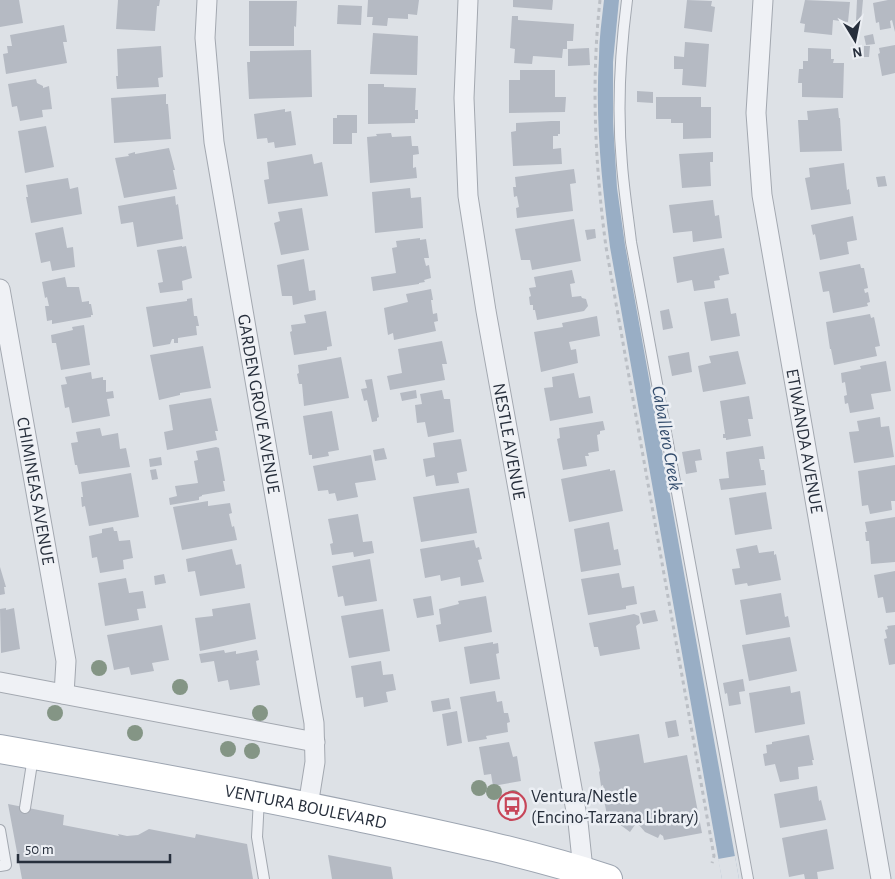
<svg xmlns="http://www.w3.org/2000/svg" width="895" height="879" font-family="'Alegreya Sans',sans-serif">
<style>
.water{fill:#99aec5}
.pier{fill:#dde1e6}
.building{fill:#b5bac3}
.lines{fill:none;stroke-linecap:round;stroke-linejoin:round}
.service-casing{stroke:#a3a8b0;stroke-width:12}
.minor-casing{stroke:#a3a8b0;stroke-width:21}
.primary-casing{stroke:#9da5b1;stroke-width:30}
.path{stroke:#bbbfc5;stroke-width:3;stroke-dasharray:4 4;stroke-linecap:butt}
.service{stroke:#eff1f5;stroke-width:10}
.minor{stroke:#eff1f5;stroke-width:19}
.primary{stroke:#fff;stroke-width:28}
.tree{fill:#849585}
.labels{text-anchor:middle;stroke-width:5;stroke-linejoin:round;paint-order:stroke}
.street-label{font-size:18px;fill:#272f3c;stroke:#eceff4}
.poi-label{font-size:18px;fill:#272f3c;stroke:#eceff4;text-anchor:start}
.water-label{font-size:19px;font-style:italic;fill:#344d6d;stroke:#eceff4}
</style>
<rect width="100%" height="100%" fill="#dde1e6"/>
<!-- water -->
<path class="water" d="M604 0H619L613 62V122L617 188 625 245 739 879H722L610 247C602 184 595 121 599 57 599 38 602 19 604 0Z"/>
<!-- pier -->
<polygon class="pier" points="735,856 739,879 722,879 718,859"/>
<!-- building -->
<g class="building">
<polygon points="0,0 19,0 23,23 0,27"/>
<polygon points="118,0 160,0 159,6 157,6 155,31 116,29"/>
<polygon points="368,0 419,0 417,15 408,14 408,19 388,18 387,26 372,25 373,17 367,17"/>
<polygon points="513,0 553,0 552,10 513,7"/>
<polygon points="687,0 712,1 711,6 715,7 712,32 684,28"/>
<polygon points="805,0 850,2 848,22 833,20 832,35 804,32 805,24 800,23"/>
<polygon points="857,0 863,0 861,21 856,21"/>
<polygon points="888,0 895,0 895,32 892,20 890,21 891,28 880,30 879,22 876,23 873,3"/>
<polygon points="249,1 297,1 296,27 294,26 294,46 249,46"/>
<polygon points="338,5 362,6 361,25 337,24"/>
<polygon points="512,16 518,16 518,20 574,24 573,41 567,41 567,49 563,49 562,58 533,56 532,64 514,63 515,49 510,48"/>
<polygon points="64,25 67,42 63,42 67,63 6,74 3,54 8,53 7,46 12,46 10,35"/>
<polygon points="373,33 418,36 417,75 370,74"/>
<polygon points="873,34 875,44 866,45 864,36"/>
<polygon points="685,42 709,44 706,87 682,85 683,69 674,69 674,56 684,57"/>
<polygon points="895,45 895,73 882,76 878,54 880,53 879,48"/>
<polygon points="161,46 163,77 158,78 159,87 117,89 116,76 118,76 117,49"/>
<polygon points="864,46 870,46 869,57 864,57"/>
<polygon points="589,48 590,65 568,66 568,49"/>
<polygon points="808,48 831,49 831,59 834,59 833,63 844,63 843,98 802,97 802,83 798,83 799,69 803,69 803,61 808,61"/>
<polygon points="311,50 312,97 249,99 247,62 250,62 250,51"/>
<polygon points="520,70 555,70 555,97 566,97 565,112 509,113 509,80 520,80"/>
<polygon points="36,79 37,83 43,86 43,88 49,86 52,109 42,110 43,117 20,121 17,106 12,107 8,84"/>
<polygon points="368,84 384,84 384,87 416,88 415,110 418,110 418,119 415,119 415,123 368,124"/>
<polygon points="637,91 653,92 653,103 637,102"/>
<polygon points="166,94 166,104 168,104 171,139 114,143 111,98"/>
<polygon points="656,97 701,97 701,107 711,107 711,138 683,139 683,123 671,123 671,119 656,119"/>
<polygon points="838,108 839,118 840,118 842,151 800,152 798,120 808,120 807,111"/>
<polygon points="285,109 285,112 291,111 296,145 275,148 274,142 268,143 267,138 257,139 254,114"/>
<polygon points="337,115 357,115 357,133 352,133 352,144 333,144 333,118 337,118"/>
<polygon points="551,121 560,121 560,134 558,134 558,136 553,136 553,149 561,148 562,164 513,166 511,132 516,131 516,123"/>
<polygon points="46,126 54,167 25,173 18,131"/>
<polygon points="391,133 392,137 411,136 412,146 418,146 419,154 413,155 413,168 416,167 417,178 370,183 367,137 377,136 376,134"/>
<polygon points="169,148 175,170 173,170 177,189 124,198 115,158 129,156 128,154 135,152 135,154"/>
<polygon points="713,152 713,162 710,162 711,186 682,188 679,154"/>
<polygon points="312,154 314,164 322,162 328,196 268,204 264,180 269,179 267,162"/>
<polygon points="844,163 847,190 849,189 851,204 811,210 805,178 810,177 809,168"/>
<polygon points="574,169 576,183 570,184 573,211 517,218 516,208 519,207 517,196 514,197 513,187 516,187 515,177"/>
<polygon points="885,176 887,186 878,187 876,177"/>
<polygon points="68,178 70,189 78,187 82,214 31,223 26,197 28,197 26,185"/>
<polygon points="410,188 411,198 421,197 423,228 375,233 372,192"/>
<polygon points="175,196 176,205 178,204 183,239 137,247 133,222 121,224 118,206"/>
<polygon points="713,200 715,216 719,215 722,238 693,242 692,231 673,233 669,205"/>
<polygon points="302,208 309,250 281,255 274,223 280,221 278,212"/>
<polygon points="853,216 857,240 847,242 849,254 820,260 815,234 813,235 811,225"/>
<polygon points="574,219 581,261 532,270 530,260 521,260 515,229"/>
<polygon points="63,227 67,248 73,247 75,267 52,271 50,261 41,263 35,233"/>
<polygon points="595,229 596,238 587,240 585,230"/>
<polygon points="420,238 420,240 426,239 429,258 424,258 426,266 429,265 431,278 424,280 425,282 419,283 419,284 373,291 371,277 396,273 392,248 397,247 396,241"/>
<polygon points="182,246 182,247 186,246 192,278 182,281 183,290 160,293 158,283 163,282 157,250"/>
<polygon points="724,248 729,274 719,276 720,280 714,281 715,288 694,291 692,280 677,283 673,257"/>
<polygon points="304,259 309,291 315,290 316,300 293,305 292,296 282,296 277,265"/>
<polygon points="860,264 861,268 864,268 868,288 864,289 865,293 868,292 870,302 867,303 868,306 833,313 829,291 823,292 819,272"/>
<polygon points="572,270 575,283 570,284 572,297 581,296 582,298 586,299 588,306 584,311 537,320 535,310 533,310 533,305 530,305 529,297 531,296 529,288 536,287 534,277"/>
<polygon points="65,277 67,287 79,287 82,302 89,301 89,304 91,304 93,315 91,315 91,317 52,324 52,320 47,321 45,306 49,306 47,297 45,298 42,282"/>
<polygon points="431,289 433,300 431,300 433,314 437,313 438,321 434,322 436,331 394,340 393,333 388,335 384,308 408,302 406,294"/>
<polygon points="192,298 194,316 197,316 199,326 196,326 197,335 178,338 178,343 174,343 174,339 172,339 170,344 153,347 146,307 187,301 187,299"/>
<polygon points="728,298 731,314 736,313 740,336 711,341 704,302"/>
<polygon points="669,309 673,328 663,330 660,311"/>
<polygon points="326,311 332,346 327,347 327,350 294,355 290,332 292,331 291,325 306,323 304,315"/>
<polygon points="870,314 871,318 874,317 880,346 875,347 877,356 834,365 831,349 830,349 826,322"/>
<polygon points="597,316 600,336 569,342 571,350 576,349 578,363 541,372 534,332 563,327 562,323"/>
<polygon points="84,325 90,365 61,370 56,343 52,343 51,335 73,330 72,327"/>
<polygon points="442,341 447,364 442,364 445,380 390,390 387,376 402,373 398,349"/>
<polygon points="203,346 211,388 180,393 180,395 159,400 150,355"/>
<polygon points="738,351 746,384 703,392 698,366 711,363 709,356"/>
<polygon points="689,352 692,372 672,376 668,356"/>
<polygon points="341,357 349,398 304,406 302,384 299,384 297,374 299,373 298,365"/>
<polygon points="886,361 891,391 871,394 874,409 850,413 848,403 845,404 844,396 847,395 845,382 842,383 841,373 861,369 860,366"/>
<polygon points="91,372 92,379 103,377 103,380 106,380 106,392 113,391 114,398 107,399 110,416 72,423 69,407 65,408 61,385 67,384 65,377"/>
<polygon points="574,373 579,398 590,396 593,413 550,421 544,388 553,387 552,377"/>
<polygon points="372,379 379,417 377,418 377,421 372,422 367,400 364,401 361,389 367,388 365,380"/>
<polygon points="416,390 417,398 402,401 400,393"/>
<polygon points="442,390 444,399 450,399 454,432 428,437 425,422 417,423 415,405 422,404 420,394"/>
<polygon points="749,396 753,419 748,419 751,436 726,440 726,438 723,438 723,434 725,434 720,401"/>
<polygon points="211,398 218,431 215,431 217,440 167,450 164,432 173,430 169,405"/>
<polygon points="332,411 339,450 328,452 329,456 312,459 312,455 309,455 303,416"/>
<polygon points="880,417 881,427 889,426 894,457 854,463 849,432 859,431 857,421"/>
<polygon points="603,421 605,430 600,431 600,434 597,435 599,451 588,453 589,456 585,456 587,466 563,470 557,439 560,438 559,428"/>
<polygon points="100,428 102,436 118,433 120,449 126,448 130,467 79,474 77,465 75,465 71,443 78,442 76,432"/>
<polygon points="461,439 467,471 457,473 459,483 436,486 434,475 426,477 423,459 435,457 433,443"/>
<polygon points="763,446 765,459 759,459 761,470 764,470 766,485 721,490 719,479 729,478 726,452"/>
<polygon points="216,447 219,448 225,481 223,481 225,491 202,495 202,496 199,497 199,500 170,505 169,498 177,496 175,486 198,483 194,461 198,460 196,451"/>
<polygon points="384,448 387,459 375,461 373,450"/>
<polygon points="700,449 702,460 695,461 697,472 686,474 682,452"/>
<polygon points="371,455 376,480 355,483 358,497 337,501 335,493 329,494 328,490 318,491 313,466"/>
<polygon points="161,457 162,465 150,467 149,459"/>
<polygon points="895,465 895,501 891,501 892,510 870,514 868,505 862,506 858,471"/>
<polygon points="156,469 158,479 152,480 150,470"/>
<polygon points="610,469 610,471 615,470 623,511 569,522 561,479"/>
<polygon points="131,473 139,517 89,526 85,506 82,507 81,497 83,497 81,482"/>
<polygon points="469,488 477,533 421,542 413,497"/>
<polygon points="766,492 772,529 735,535 729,498"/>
<polygon points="208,501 208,506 230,503 232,513 229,514 232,527 234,526 237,540 182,550 173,507"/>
<polygon points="358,514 363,542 372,541 374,553 354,557 353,552 332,555 330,544 333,543 328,519"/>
<polygon points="895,517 895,562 871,564 869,541 866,541 865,532 867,532 865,522"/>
<polygon points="609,522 614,550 618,549 621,565 581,572 574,529"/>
<polygon points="113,527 114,531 117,531 119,541 130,540 133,558 123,560 124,569 100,573 97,557 92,558 89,536 102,533 102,529"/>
<polygon points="474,540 476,548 479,547 482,559 478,560 484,582 461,586 460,577 441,581 440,575 425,578 420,549"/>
<polygon points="757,545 759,553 774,551 774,555 776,554 781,580 748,586 747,583 735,585 732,569 740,568 736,549"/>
<polygon points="232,549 236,565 241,564 245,588 200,596 195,571 188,572 186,559"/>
<polygon points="370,559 377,601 345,606 343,596 338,597 332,566"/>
<polygon points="0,567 6,587 4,587 5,594 0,595"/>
<polygon points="895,571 895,612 886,613 883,597 878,598 874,575"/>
<polygon points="619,573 622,588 634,586 637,604 626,606 626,609 588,615 581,579"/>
<polygon points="164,574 166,583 155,585 154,576"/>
<polygon points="126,578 129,593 143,591 146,608 137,609 139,620 105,626 98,583"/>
<polygon points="781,593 785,617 788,616 790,627 746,635 740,600"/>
<polygon points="431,596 434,615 417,618 413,599"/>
<polygon points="486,596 492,632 439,642 436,625 441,624 439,609 459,604 458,601"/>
<polygon points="250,603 256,639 200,651 195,618 213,616 212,609"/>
<polygon points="6,608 6,610 14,608 20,649 1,653 0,609"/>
<polygon points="383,609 390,651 349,658 341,616"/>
<polygon points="655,610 658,621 643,624 640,613"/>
<polygon points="634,614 639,616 640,623 636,626 640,649 600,656 598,647 594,647 589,623"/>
<polygon points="162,625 169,660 152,663 154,671 131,675 129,667 114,670 107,635"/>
<polygon points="895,625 895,664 889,665 884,639 887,638 885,630 888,629 887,626"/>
<polygon points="790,637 797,671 749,681 742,645"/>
<polygon points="493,642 493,644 498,643 499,653 496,654 500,679 470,684 464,647"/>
<polygon points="224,650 225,653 236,651 236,654 257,650 259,660 256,661 260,685 230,690 228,680 218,682 214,661 201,663 199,654"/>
<polygon points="381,661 383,675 393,674 396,690 386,692 388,702 364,707 363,697 356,698 351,666"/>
<polygon points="743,679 745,691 739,692 741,704 729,706 727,693 725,694 723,683"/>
<polygon points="790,686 791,693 800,691 805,724 755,733 749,693"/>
<polygon points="495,691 497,702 502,701 504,713 508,713 510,722 507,723 508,732 486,736 487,739 468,742 460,697"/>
<polygon points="449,698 451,709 433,712 431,701"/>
<polygon points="457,711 462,743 447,746 442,714"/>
<polygon points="676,720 679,736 668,738 665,722"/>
<polygon points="639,734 644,763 687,755 702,833 664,840 663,836 660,834 658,838 645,832 639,825 642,821 639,819 630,832 607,815 604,800 606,800 603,785 601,786 599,772 600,771 594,742"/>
<polygon points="809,735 814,760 812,760 813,765 798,767 799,779 780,782 775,764 765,766 763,754 767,753 766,745 772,744 772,742"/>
<polygon points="509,742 513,757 517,756 521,781 493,786 491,774 484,775 479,747"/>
<polygon points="817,786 819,801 821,800 826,820 780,828 774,794"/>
<polygon points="8,804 64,815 63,825 119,836 118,834 127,836 138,835 149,829 195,838 196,834 247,844 253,879 22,879"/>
<polygon points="827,829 834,869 817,872 818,879 805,879 804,874 789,877 782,838"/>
<polygon points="328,855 391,867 393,879 332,879"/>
</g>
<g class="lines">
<defs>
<g id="service">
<path d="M627 0C620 54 617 111 622 165 624 191 628 216 631 242L748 879"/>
<polyline points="259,798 257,837 264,879"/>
<polyline points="25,808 33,757"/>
<polyline points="0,830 6,865 0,866"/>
</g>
<g id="minor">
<path id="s1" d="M207 0 205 38 214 142 314 723 315 762 308 806"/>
<path id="s2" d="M468 0 464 98 468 196 486 311 578 822 584 879"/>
<path id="s3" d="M763 0 756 113 762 195 881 879"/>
<path id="s4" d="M0 289 66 661 64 694"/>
<polyline points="0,682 315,742"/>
</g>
<g id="primary">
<path id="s5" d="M0 749C120 770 239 792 358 817 442 835 526 852 608 879"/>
</g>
</defs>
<!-- service casing -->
<use href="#service" class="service-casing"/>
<!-- minor casing -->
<use href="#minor" class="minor-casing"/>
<!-- primary casing -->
<use href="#primary" class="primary-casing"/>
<!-- path -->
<path class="path" d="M600 0C591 82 595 165 606 247L714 856 712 863"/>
<!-- service -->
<use href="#service" class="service"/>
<!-- minor -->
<use href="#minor" class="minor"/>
<!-- primary -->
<use href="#primary" class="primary"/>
</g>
<!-- trees -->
<g class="tree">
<circle cx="99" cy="668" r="8"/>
<circle cx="180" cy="687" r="8"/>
<circle cx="55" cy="713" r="8"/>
<circle cx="260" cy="713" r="8"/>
<circle cx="135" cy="733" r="8"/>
<circle cx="228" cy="749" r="8"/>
<circle cx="252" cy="751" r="8"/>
<circle cx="479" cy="788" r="8"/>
<circle cx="494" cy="792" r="8"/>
<circle cx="513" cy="798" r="8"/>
</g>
<!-- icons -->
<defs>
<symbol id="bus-ring" viewBox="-11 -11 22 22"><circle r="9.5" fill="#eceff4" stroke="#c74659" stroke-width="1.5"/><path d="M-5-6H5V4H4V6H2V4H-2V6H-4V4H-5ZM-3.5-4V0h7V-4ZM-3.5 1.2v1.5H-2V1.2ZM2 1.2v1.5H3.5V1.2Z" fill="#c74659"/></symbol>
</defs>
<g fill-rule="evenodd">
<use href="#bus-ring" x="496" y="790" width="32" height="32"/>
</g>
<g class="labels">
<!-- street labels -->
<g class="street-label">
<text dy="6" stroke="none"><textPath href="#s1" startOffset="408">GARDEN GROVE AVENUE</textPath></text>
<text dy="6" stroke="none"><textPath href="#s2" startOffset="445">NESTLE AVENUE</textPath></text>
<text dy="6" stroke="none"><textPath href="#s3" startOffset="445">ETIWANDA AVENUE</textPath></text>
<text dy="6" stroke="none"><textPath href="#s4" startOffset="205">CHIMINEAS AVENUE</textPath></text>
<text dy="6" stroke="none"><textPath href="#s5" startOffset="311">VENTURA BOULEVARD</textPath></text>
</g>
<!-- poi labels -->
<g class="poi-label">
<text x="531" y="802">Ventura/Nestle<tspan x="531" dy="21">(Encino-Tarzana Library)</tspan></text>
</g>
<!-- water labels -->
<g class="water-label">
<text transform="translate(668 438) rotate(80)" y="7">Caballero Creek</text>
</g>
</g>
<!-- north arrow -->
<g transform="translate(855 40) rotate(170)" stroke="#eceff4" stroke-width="4" paint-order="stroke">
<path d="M0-4L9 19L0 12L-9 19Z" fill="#272f3c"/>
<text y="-8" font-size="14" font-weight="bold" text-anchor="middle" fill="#272f3c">N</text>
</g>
<!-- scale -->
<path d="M18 854v8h152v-8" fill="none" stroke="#272f3c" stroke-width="2.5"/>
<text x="25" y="854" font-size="15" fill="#272f3c" stroke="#eceff4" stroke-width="4" paint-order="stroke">50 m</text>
</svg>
